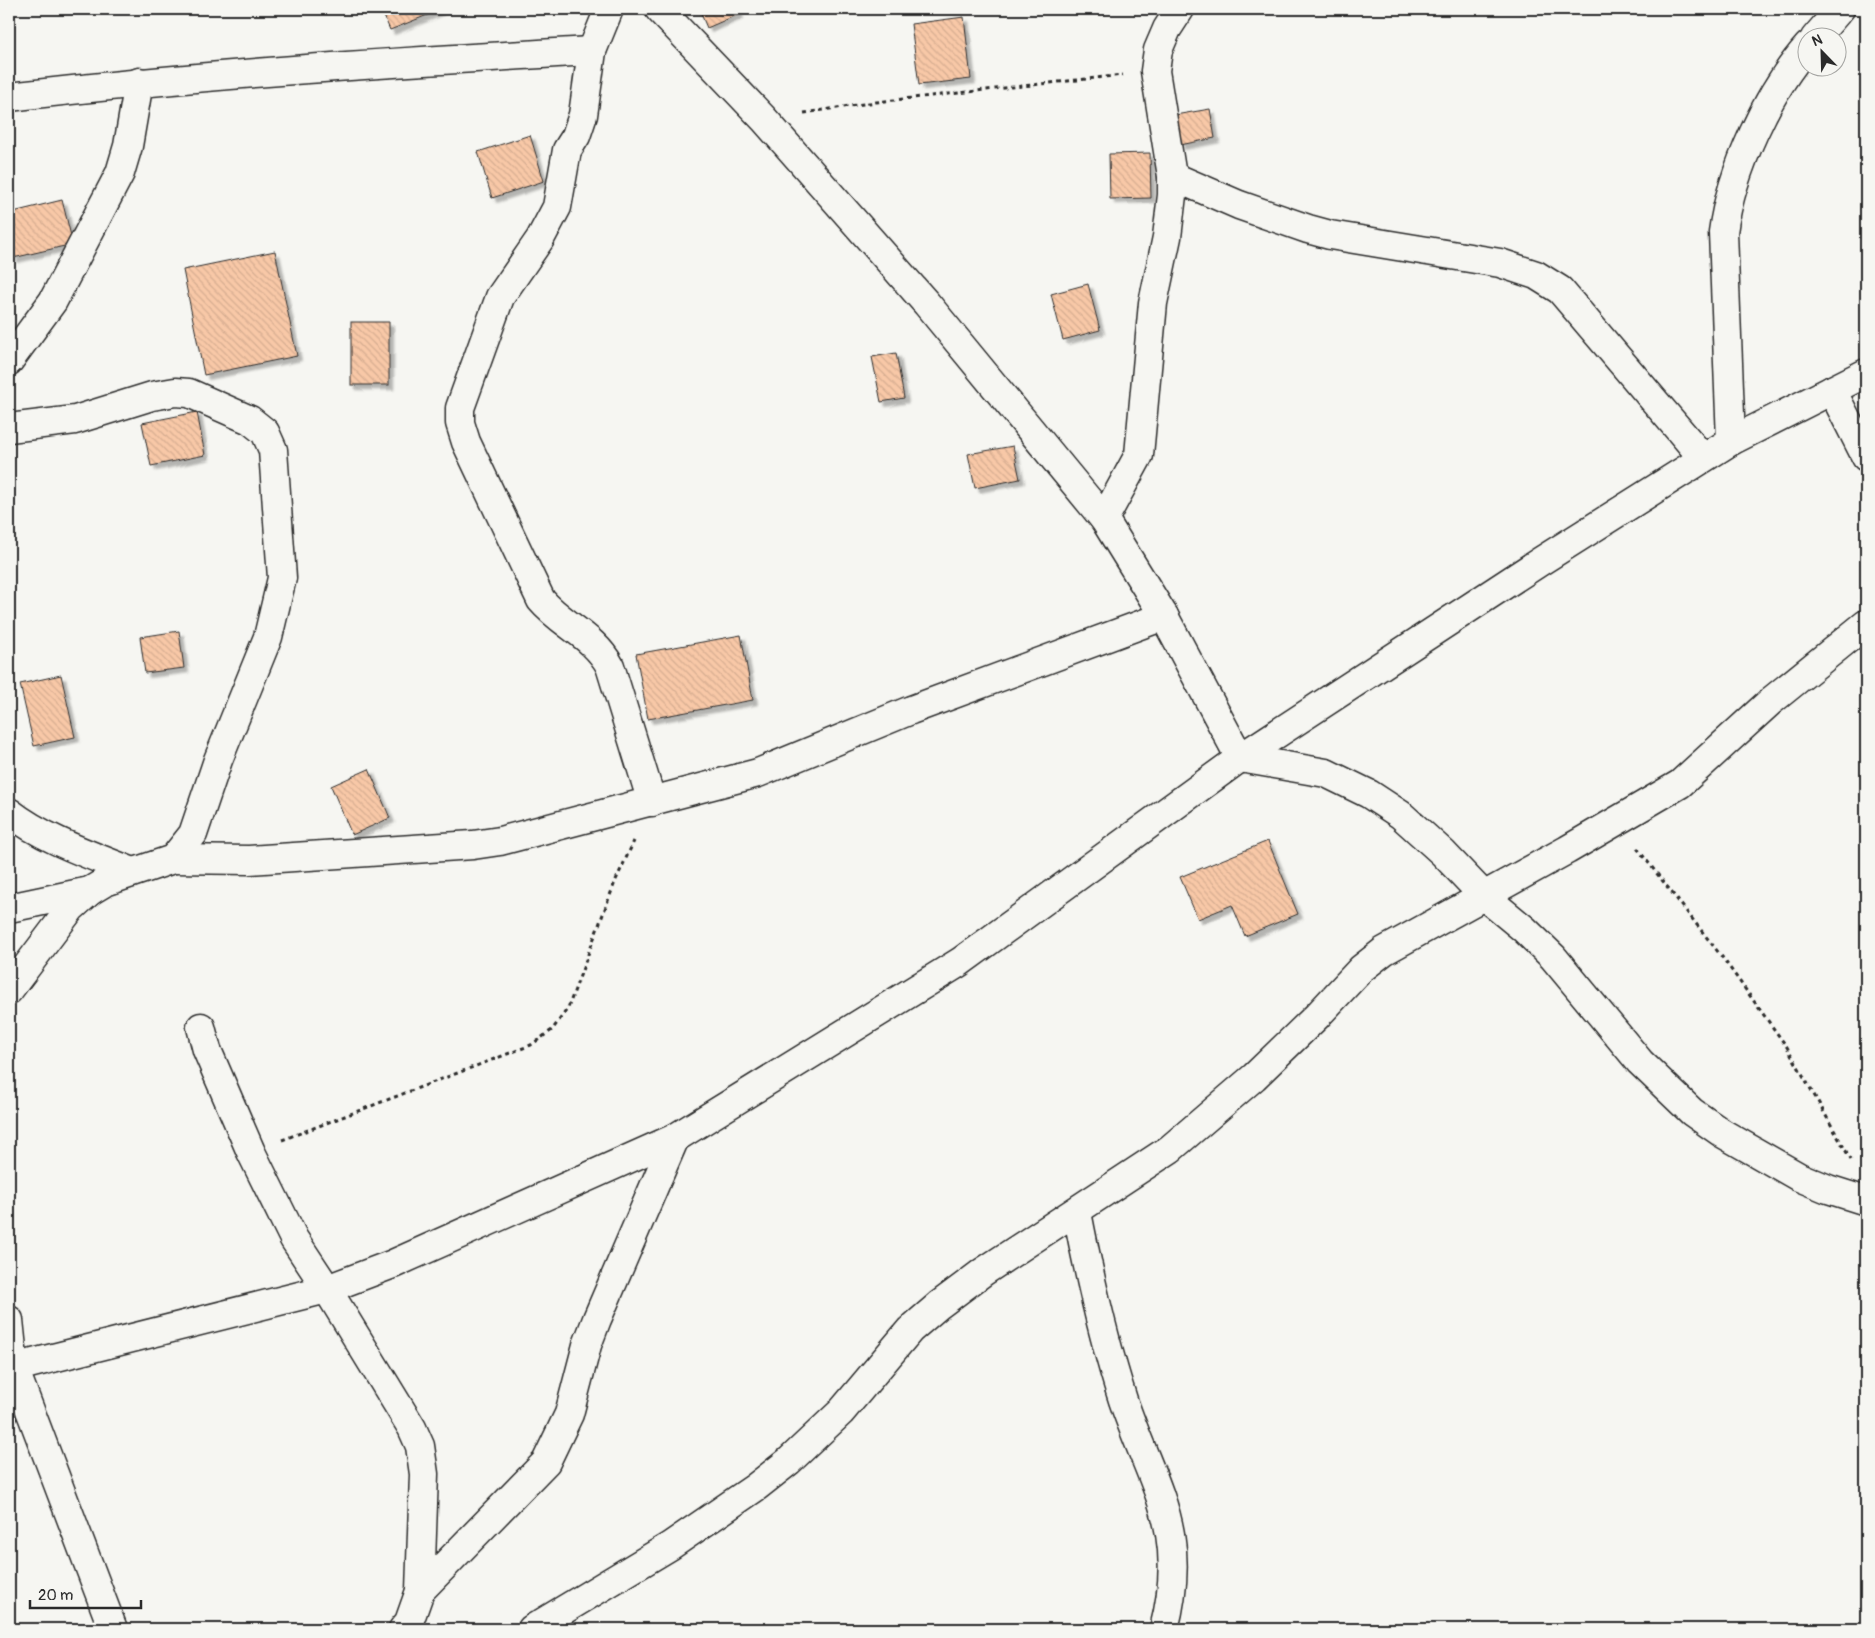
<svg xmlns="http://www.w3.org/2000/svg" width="1875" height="1638" font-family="Pangolin,sans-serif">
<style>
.building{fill:url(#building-back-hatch);stroke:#2b2b2b;filter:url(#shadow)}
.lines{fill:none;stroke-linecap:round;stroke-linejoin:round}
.minor-casing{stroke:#2b2b2b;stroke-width:31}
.path{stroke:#2b2b2b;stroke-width:3;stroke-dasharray:4 4;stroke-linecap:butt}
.minor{stroke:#f6f6f2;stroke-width:28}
</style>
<defs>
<pattern id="building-back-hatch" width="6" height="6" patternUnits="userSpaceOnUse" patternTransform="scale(1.25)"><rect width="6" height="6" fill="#f8c8a7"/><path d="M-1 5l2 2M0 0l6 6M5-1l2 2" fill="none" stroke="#d5ac90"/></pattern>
<filter id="shadow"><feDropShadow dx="4.5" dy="4.5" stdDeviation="1" flood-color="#0004"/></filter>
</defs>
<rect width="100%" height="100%" fill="#f6f6f2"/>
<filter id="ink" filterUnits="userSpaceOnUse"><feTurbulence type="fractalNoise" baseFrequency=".02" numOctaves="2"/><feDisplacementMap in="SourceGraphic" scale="10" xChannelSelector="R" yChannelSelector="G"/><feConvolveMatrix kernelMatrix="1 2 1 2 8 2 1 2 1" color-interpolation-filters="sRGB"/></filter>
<g filter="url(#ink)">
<!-- building -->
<g class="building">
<polygon points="381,9 439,9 440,10 390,30"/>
<polygon points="699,9 737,9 739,14 707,28"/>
<polygon points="964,17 971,79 919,85 911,24"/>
<polygon points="1210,109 1215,138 1180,145 1175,115"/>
<polygon points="530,135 544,181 492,198 478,152"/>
<polygon points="1150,153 1151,198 1110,199 1109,154"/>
<polygon points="62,200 73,244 13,258 9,239 9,213"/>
<polygon points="275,251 297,356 204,375 183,270"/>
<polygon points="1088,284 1100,330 1063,340 1051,294"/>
<rect x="351" y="322" width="38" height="63"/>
<polygon points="896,353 904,398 881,402 872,357"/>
<polygon points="197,412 205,455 151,466 142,423"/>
<polygon points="1013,446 1020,479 975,488 968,454"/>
<polygon points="179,631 184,668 145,673 140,637"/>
<polygon points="741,635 753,700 648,719 636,654"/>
<polygon points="61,675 75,737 34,746 20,684"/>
<polygon points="369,769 390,818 352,835 331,786"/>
<polygon points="1268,841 1298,914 1245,936 1232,905 1198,919 1180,877"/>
</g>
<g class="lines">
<defs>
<g id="minor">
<path d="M609 9 592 51 583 115 576 136 567 150 557 207 540 239 500 297 460 408V423L466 442 541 600C562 625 594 636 610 666L652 802"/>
<polyline points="659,9 764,119 927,304 1104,519 1164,616 1240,758 1326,773 1369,794 1401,815 1443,853 1484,896 1524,929 1553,957 1640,1062 1692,1112 1722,1133 1799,1177 1828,1189 1866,1201"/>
<polyline points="1815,38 1840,9"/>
<path d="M9 97C203 74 397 62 592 51"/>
<polyline points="1172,176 1239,205 1308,229 1330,235 1500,263 1536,275 1560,290 1703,458"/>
<polyline points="9,361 53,301 120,173 128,146 139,82"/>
<polyline points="1832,390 1866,457"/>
<polyline points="9,428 75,420 152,396 175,392 189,393 250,420 265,432 273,450 282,578 268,637 218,760 193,834 173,859 105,882 90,891 71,908 9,990"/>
<path d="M1731 441 1723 232C1731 172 1768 91 1808 46"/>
<polyline points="1104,519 1139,455 1153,303 1167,237 1172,195 1172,176 1155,71 1158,50 1167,29 1180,9"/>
<path d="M9 812C45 840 91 855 133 872"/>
<polyline points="173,859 249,860 473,845 500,841 758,773 911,710 1164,616"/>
<polyline points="9,908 90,891"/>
<polyline points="201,1027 207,1050 251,1152 294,1239 327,1289 412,1428 420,1446 424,1474 420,1591 409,1622 403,1629"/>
<path d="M1077 1212C1089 1275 1103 1338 1123 1400 1153 1488 1190 1530 1164 1629"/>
<polyline points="9,1320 14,1368 113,1629"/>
<polyline points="9,1369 327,1289 393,1264 675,1138 960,962 1240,758 1541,561 1731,441 1866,373"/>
<polyline points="420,1591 546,1462 569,1414 587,1345 597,1319 675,1138"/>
<polyline points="532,1629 670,1546 756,1487 789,1461 841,1412 910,1330 939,1305 983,1272 1170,1149 1254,1077 1317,1016 1361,969 1384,951 1567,850 1680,784 1771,701 1866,624"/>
</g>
</defs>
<!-- minor casing -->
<use href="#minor" class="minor-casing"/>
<!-- path -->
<g class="path">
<polyline points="804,113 876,102 1123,75"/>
<polyline points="1637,848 1722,957 1787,1047 1851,1160"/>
<polyline points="282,1140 531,1045 552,1030 568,1008 615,882 634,841"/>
</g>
<!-- minor -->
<use href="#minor" class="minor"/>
</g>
</g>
<!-- margin -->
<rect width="1875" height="1638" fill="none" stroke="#f6f6f2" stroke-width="30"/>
<rect x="15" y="15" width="1845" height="1608" fill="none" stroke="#2b2b2b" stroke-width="2" filter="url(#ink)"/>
<!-- north arrow -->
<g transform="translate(1822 52) rotate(337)"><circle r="24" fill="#f6f6f2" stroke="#a5a5a2"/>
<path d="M0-4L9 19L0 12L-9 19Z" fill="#2b2b2b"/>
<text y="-8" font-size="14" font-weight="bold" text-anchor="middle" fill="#2b2b2b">N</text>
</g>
<!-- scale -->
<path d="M30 1600v8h111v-8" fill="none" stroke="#2b2b2b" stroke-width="2.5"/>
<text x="38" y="1600" font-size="15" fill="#2b2b2b" stroke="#f6f6f2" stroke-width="4" paint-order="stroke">20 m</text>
</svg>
